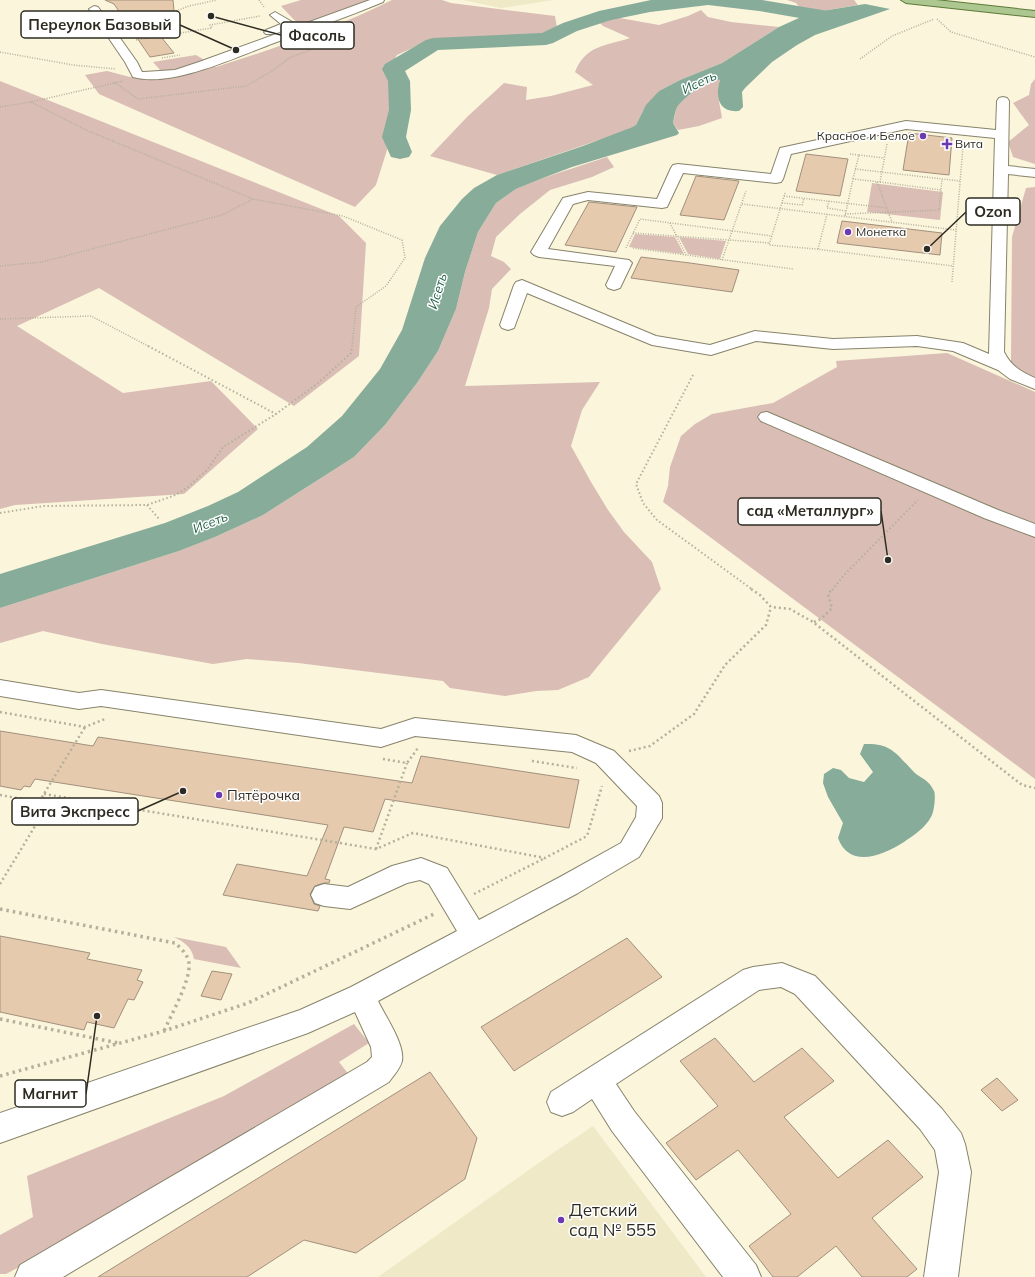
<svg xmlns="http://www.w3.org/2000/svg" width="1035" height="1277" font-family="Mulish,sans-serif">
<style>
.built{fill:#efe9c7}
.green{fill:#dabdb5}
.water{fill:#87ac99}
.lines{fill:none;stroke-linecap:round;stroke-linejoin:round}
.river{fill:#87ac99;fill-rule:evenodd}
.building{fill:#e6caae;stroke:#a2907d}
.minor-casing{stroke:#87836b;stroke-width:2}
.major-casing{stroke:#5c7939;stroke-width:2}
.path-far3{stroke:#b4b09b;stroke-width:1.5;stroke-dasharray:1 1.5;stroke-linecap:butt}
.path-far2{stroke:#b4b09b;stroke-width:2;stroke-dasharray:1.5 2.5;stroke-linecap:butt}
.path-far1{stroke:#b4b09b;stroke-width:2.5;stroke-dasharray:2 3;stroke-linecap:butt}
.path{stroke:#b4b09b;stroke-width:3.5;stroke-dasharray:2.5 4;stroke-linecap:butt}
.minor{fill:#fff;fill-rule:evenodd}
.major{fill:#acc78f;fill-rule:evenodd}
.poi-dot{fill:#6c39b1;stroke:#fff;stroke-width:1.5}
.labels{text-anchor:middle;stroke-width:3;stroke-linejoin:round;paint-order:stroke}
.far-poi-label{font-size:12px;fill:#2e2c22;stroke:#fff;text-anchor:start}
.far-water-label{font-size:13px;font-style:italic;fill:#1e5e44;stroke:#fff}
.poi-label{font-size:14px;fill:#2e2c22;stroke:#fff;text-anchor:start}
.near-poi-label{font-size:17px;fill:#2e2c22;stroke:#fff;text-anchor:start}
.leader{fill:none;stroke:#2e2c22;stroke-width:1.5}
.callout-dot{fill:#2e2c22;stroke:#fff;stroke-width:1.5}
.callout{fill:#fff;stroke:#2e2c22;stroke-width:1.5}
.callout-label{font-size:15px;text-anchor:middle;font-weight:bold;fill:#2e2c22}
</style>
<rect width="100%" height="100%" fill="#faf5db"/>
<!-- built -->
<g class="built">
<polygon points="463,0 554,0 501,8"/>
<polygon points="593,1126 706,1277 378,1277 540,1162"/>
</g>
<!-- green -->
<g class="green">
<polygon points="301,0 370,0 347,11 299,25 281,6"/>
<path d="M392 0H442L451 3 555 16 557 28 545 35 459 38 421 44 397 55 385 75 403 90 395 114 385 128 387 150 376 185 355 207 99 94 85 75 107 71 130 77 161 71 153 62 196 55 216 67C276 48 336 28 392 0Z"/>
<polygon points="787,0 854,0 858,5 810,13 802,10 796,3"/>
<path d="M701 10 708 17 731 22 779 27 722 63 680 80 659 91 643 111 636 125 622 132 497 175 430 156 467 117 504 83 527 87 526 100 551 96 593 85 575 72C586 45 605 46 630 38L603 26 598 21 614 17 659 25 688 16Z"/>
<path d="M718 79 720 80C716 94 720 104 722 118L699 126 678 130 673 123 677 106 685 98 701 86Z"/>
<polygon points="1035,79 1035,164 1013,157 1008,142 1029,125 1013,103 1029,95 1031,84"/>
<polygon points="0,81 339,216 366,243 359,356 294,406 99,288 17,326 123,393 211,381 258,429 184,494 15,505 0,509"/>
<polygon points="607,157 614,167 592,177 550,190 520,214 496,237 491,256 504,262 511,269 492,289 489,308 465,386 600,382 582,410 571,446 591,482 608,510 624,532 652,562 661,589 589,677 558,690 536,691 505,696 450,688 443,681 298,663 247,659 213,664 102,644 43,631 0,643 0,608 179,551 215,537 263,515 354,457 385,425 417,383 438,351 456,309 465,272 478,232 496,203 516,189 543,178"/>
<polygon points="872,183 943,192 940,220 867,212"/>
<polygon points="1035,187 1035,378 1017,369 1011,363 1012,237 1026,188"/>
<polygon points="635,234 675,237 684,254 629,247"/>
<polygon points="679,237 726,241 720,259 688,254"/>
<polygon points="947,353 1035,392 1035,779 663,502 668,486 670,467 681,436 695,424 712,414 773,403 837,367 836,361"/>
<path d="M174 937 226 947 241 968 194 959C192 947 184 942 174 937Z"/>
<polygon points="354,1024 369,1043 339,1062 350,1076 40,1256 6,1274 0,1274 0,1235 33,1217 27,1176 224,1096"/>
</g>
<!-- water -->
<g class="water">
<path d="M865 4 890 9 815 35 797 45 772 62 745 88 742 92 743 107 739 111C718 113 715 96 720 80 710 77 683 98 677 107 675 112 674 118 673 123L679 133 677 135 572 167 543 178 516 189 496 203 478 232 465 272 456 309 438 351 417 383 385 425 354 457 263 515 215 537 179 551 0 608V574L165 523 208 506 238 492 307 447 342 416 380 369 402 330 425 258 440 226 462 199 474 188 497 175 583 146 630 128 636 125 646 105 659 91 680 80 722 63 779 27 810 13Z"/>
<path d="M864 744C890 743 895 752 912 770 920 779 928 778 934 791 936 795 934 813 931 817 925 828 914 835 904 842 883 855 850 870 838 838L843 823 828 797 823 783 824 774 833 768 841 770 849 778 864 782 873 772 860 754Z"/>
</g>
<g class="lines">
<!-- river -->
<polygon class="river" points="651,0 762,0 840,13 847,15 850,19 847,23 840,25 759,11 708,5 650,12 611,20 577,31 553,43 546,45 438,50 405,71 410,81 411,110 406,137 412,152 409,157 400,159 391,157 382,137 389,110 388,81 382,69 385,64 426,40 433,38 542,33 563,23 599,11"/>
</g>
<!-- building -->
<g class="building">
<polygon points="105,0 173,0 175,21 160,23 146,18 174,53 150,57 114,4"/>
<polygon points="909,133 952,138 949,175 903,170"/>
<polygon points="806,154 848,159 840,196 796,191"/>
<polygon points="696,176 739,181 724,220 680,215"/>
<polygon points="589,202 637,207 616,252 565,245"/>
<polygon points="842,221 942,233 940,255 837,243"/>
<polygon points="641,257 690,263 739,270 732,292 631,278"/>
<polygon points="0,731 93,746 98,737 412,783 421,756 579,780 569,828 385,799 373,832 344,827 325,879 330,880 329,883 324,883 315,886 310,894 314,904 320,906 318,911 223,895 237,864 307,876 328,825 35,779 30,787 24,786 21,790 0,786"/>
<polygon points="0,936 90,953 87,959 142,970 137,980 143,982 134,1000 128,999 114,1028 87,1022 84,1030 0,1012"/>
<polygon points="627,938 662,977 514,1071 481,1027"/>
<polygon points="212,971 232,974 221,1000 201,996"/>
<polygon points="715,1038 754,1082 802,1048 834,1081 784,1117 838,1178 888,1140 923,1177 872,1218 917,1269 907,1277 862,1277 836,1246 797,1277 773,1277 749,1246 791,1214 738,1150 696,1180 666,1143 718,1106 680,1061"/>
<polygon points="430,1072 477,1138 465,1179 356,1253 304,1240 247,1277 98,1277"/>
<polygon points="997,1078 1018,1100 1002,1111 981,1090"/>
</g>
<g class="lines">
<defs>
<g id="minor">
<path d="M370 0H384L383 2C347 17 310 30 274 43 236 57 172 88 133 77L125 62 89 9 94 6 98 7 137 62 142 72H144L175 70 199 62Z"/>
<polygon points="275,12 294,23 296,25 294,27 274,34 266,34 264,32 266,30 281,24 270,15"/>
<path d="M1003 97 1007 98 1009 101 1008 166 1035 169V177L1008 174 1004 352C1011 366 1021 372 1035 378V389L1010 379 998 370 953 351 917 346 833 349 756 341 711 355 652 345 527 293 514 328 508 330 502 328 500 325 514 285 516 282 522 280 656 336 710 345 755 331 833 339 917 336 963 343 989 354 995 138 906 129 791 154 783 179 781 182 776 183 683 173 667 207 662 208 588 200 573 204 548 249 629 260 632 263 620 288 614 290 608 288 606 285 615 266 539 257 534 255 531 252 563 198 588 192 657 199 671 168 673 165 678 164 771 174 780 148 906 121 996 130 997 101 999 98Z"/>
<polygon points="767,412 998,510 1035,524 1035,537 984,518 761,421 758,417 761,413"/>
<path d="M0 680 79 693 101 690 381 729 415 718 576 735 614 751 659 796 662 803V818L639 857 578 893 378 1001C385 1016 405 1044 402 1061 400 1069 393 1076 389 1082L63 1277H15L20 1265 367 1062 372 1057 371 1047 355 1012 308 1033 0 1143V1113L300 1010 351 987 457 931 429 884 420 880 407 883 350 909 324 906 315 903 311 895 315 887 324 884 348 887 392 866 421 858 447 868 479 920 560 877 621 843 636 817 637 806 596 763 572 752 415 736 381 747 101 706 79 709 0 696Z"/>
<polygon points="782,963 815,976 942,1109 961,1133 965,1144 971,1172 958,1277 924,1277 939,1172 935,1150 920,1129 795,994 781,987 759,990 616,1084 634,1111 756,1265 761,1277 723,1277 612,1131 592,1099 573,1112 562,1116 551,1112 547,1102 551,1092 743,970 753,967"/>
</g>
<polygon id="major" points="901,0 936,0 1035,11 1035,17 906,3"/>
</defs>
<!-- minor casing -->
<use href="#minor" class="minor-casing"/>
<!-- major casing -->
<use href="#major" class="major-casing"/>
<!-- path-far3 -->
<g class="path-far3">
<polyline points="259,0 264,7"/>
<polyline points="937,19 951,32 1035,57"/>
<polyline points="122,21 171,13 189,6 217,0"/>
<polyline points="136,40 212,28 210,25 260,16"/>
<polyline points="0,52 73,65 116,69"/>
<polyline points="162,58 180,55"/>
<polyline points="860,59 892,36 934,19"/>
<polyline points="114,82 138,99 246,86 272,71 291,57 327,44"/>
<polyline points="31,102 86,130 253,199 343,216 402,240 405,258 386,286 356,307 352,347"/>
<polyline points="0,107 31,102 123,81"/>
<polyline points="850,154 859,155 853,179"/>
<polyline points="859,155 884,158"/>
<polyline points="855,169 960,181"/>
<polyline points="877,182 892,222"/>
<polyline points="880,182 941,190"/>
<polyline points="785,193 769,245 816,249 953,266"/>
<polyline points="784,196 887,208"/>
<polyline points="829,201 827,208 846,211"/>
<polyline points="782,203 802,205 804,198"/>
<polyline points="742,204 956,230"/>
<polyline points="845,214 939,210 942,179"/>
<polyline points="845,216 853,179 880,182 887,144"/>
<polyline points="670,223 686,255"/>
<polyline points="633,233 770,243"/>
<polyline points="626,248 640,219 772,236"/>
<polyline points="633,248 793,269"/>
<polyline points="818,249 827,214"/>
<polyline points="722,260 746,191"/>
<polyline points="0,266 42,262 222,215 253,199"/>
<polyline points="952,282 963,146"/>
<polyline points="0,319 91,316 150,347"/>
</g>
<!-- path-far2 -->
<g class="path-far2">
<polyline points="148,346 276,414"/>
<polyline points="693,375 636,484 643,503 657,520 753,590"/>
<polyline points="147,505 159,519"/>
<polyline points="0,513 44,506 147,505 173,496 187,488 207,470 223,447 276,414 317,384 351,353 352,346"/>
<polyline points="832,590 845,574 918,500"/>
</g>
<!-- path-far1 -->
<g class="path-far1">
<polyline points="751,589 760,595 771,607 790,609 813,622 1022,785 1035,788"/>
<polyline points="814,622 821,619 832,608 828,594 832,589"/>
<polyline points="0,712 85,727 105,719"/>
<polyline points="629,751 650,746 694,714 725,665 766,625 771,607"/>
<polyline points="383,759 407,763 418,748"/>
<polyline points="532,761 577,768"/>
<polyline points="44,794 376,849 413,833 545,858 587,836 602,786"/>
<polyline points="0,795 39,802 85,727"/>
<polyline points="376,849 407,763"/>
<polyline points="0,884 49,803 39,802"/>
<polyline points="474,894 545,858"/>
</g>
<!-- path -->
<g class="path">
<path d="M0 909 175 943C181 948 188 955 189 963 191 980 171 1015 164 1031"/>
<polyline points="0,1019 118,1043"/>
<polyline points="0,1076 164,1031 248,1003 434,914"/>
</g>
<!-- minor -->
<use href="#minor" class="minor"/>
<!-- major -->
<use href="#major" class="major"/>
</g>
<!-- markers -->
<g class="poi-dot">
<circle cx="923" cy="136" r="4"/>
<path d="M945 138h4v4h4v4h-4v4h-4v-4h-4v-4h4z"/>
<circle cx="848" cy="232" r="4"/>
<circle cx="219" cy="795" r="4"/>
<circle cx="561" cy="1220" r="4"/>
</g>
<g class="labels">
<!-- far-poi labels -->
<g class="far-poi-label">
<text x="915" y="140" text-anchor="end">Красное и Белое</text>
<text x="955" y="148">Вита</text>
<text x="856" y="236">Монетка</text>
</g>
<!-- far-water labels -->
<g class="far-water-label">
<text transform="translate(699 82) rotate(-25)" y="5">Исеть</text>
<text transform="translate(437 291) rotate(-73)" y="5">Исеть</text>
<text transform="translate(210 522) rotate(-22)" y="5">Исеть</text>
</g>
<!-- poi labels -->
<g class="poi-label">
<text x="227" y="800">Пятёрочка</text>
</g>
<!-- near-poi labels -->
<g class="near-poi-label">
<text x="569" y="1216">Детский<tspan x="569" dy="20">сад № 555</tspan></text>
</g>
</g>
<!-- callouts -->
<path class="leader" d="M236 50L180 25M211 16L281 35M927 249L966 212M888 560L881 511M183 791L138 811M97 1016L86 1094"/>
<g class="callout-dot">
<circle cx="236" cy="50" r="4"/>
<circle cx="211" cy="16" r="4"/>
<circle cx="927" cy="249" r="4"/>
<circle cx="888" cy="560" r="4"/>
<circle cx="183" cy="791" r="4"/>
<circle cx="97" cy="1016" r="4"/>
</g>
<g class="callout">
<rect x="21" y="11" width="159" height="27" rx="4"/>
<rect x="281" y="22" width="73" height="27" rx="4"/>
<rect x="966" y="198" width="54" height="27" rx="4"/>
<rect x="738" y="498" width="143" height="27" rx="4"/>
<rect x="12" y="798" width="126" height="27" rx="4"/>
<rect x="15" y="1080" width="71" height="27" rx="4"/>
</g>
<g class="callout-label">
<text x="100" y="30">Переулок Базовый</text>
<text x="317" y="41">Фасоль</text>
<text x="993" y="217">Ozon</text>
<text x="810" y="516">сад «Металлург»</text>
<text x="75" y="817">Вита Экспресс</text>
<text x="50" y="1099">Магнит</text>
</g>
</svg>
